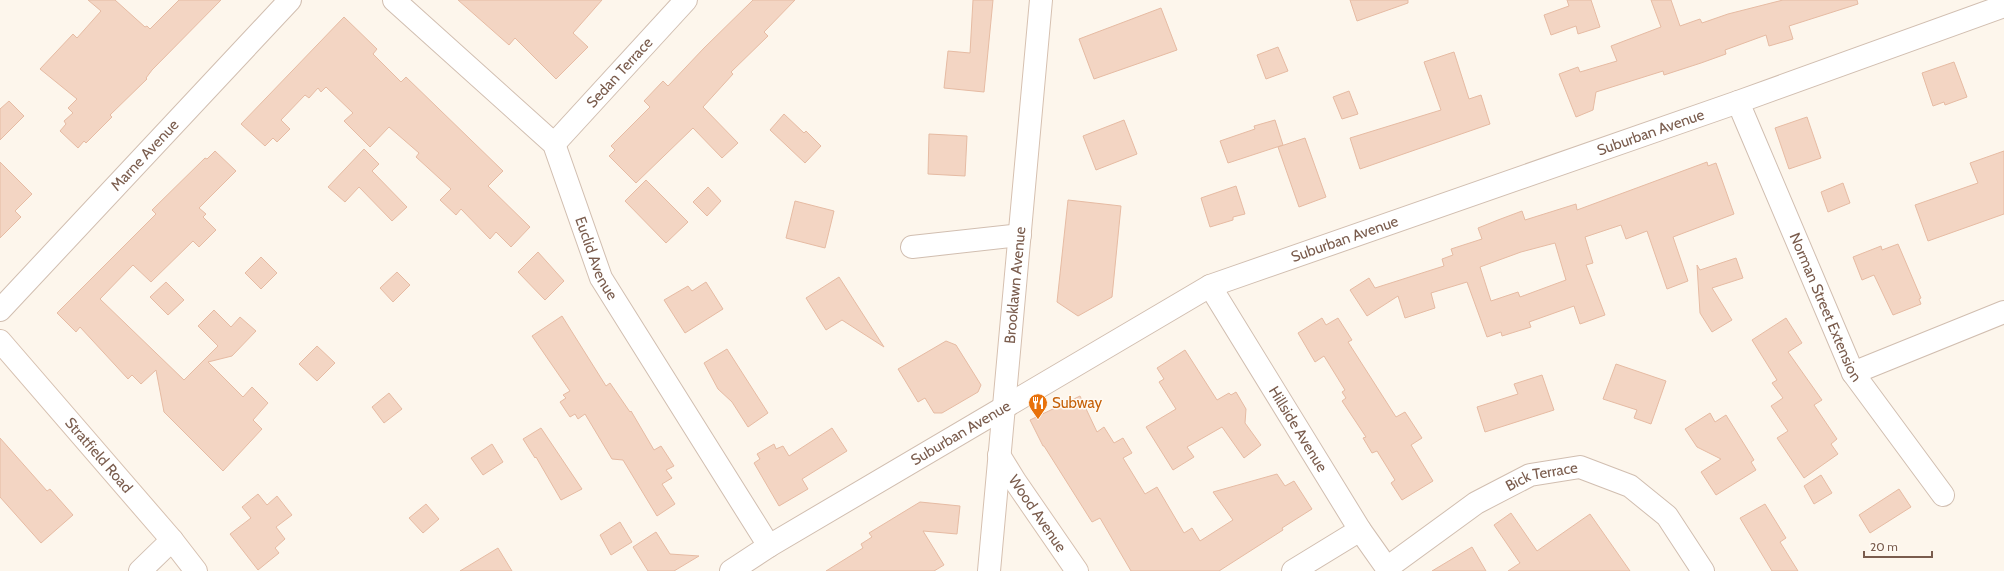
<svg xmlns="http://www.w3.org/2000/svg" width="2004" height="571" font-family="Cabin,sans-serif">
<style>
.building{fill:#f3d5c3;stroke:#e6bba3;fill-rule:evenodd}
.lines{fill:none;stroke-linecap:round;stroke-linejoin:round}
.street-casing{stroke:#d1beb0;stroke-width:24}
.secondary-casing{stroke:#d6c0b0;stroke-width:24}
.street{stroke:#fff;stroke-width:22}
.secondary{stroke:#fff;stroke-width:22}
.labels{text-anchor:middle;stroke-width:3;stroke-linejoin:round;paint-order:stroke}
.street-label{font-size:15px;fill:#7a5c4d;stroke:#fffaf3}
.food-label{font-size:15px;fill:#c56008;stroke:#fffaf3;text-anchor:start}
</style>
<rect width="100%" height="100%" fill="#fdf6ec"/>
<!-- building -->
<g class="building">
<polygon points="88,0 115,0 145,27 147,26 150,29 179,0 221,0 152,70 146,78 147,79 110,115 112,117 86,143 84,141 78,148 60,131 66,124 64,121 73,113 68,108 77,99 40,69 73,34 77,38 101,11"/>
<polygon points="458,0 602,0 573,33 588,47 556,79 515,38 509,45"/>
<polygon points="753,0 795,0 764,32 768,36 731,72 733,74 703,107 738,143 722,158 693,128 636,183 609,156 615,150 611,146 650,107 644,101 663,81 668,86 704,48"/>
<polygon points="973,0 993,0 984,92 944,88 948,51 970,53"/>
<polygon points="1350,0 1408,0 1408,3 1357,21"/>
<polygon points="1567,0 1591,0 1600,27 1578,34 1576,26 1551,35 1544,15 1569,6"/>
<polygon points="1651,0 1671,0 1680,26 1700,19 1702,23 1728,14 1783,0 1857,0 1858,4 1789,26 1793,39 1769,46 1766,35 1725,50 1726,54 1701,63 1664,75 1663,71 1596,92 1593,110 1576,117 1559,74 1578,67 1580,72 1617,61 1611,46 1661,27"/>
<polygon points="1161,8 1177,50 1094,79 1079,39"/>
<polygon points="344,17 377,49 373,54 401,82 406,77 503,171 488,186 530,227 511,247 496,232 490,239 461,209 456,215 440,200 451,189 416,157 419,153 389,127 370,147 344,121 353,113 326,87 321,92 318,88 309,98 305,95 281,120 290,129 277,142 273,138 265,146 241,124"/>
<polygon points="1278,47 1288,71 1266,79 1257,55"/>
<polygon points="1454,52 1469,99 1481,95 1490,124 1360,169 1350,138 1441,110 1424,62"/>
<polygon points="1954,62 1967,97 1945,105 1944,102 1933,106 1922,73"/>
<polygon points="1349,91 1358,114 1342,119 1333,97"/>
<polygon points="9,101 24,116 0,140 0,109"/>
<polygon points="784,114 804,133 806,131 821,146 805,163 770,130"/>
<polygon points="1807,117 1821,158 1789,169 1775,128"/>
<polygon points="1124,120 1137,154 1096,170 1083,136"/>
<polygon points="1275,120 1283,145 1228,163 1220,141 1255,129 1254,126"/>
<polygon points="929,134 967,136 965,176 928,174"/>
<polygon points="1305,138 1326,197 1299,207 1278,147"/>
<polygon points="364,149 379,164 372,171 407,207 392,221 359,187 345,202 328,187"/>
<polygon points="215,151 236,171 199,208 206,214 203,217 216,230 199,247 193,241 151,282 133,265 100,299 184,380 218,346 198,326 214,310 231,327 240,317 256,331 232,356 208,362 243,397 252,387 268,403 253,420 262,429 223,471 164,412 156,370 141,384 132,375 128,379 80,327 76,332 57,313 156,214 152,210 205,158 207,159"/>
<polygon points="2004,151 2004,214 1928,241 1915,205 1978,183 1970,163"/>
<polygon points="0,162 32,194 15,211 21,217 0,238"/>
<path d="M1707 162 1708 166 1716 163 1734 214 1673 237 1688 281 1667 289 1647 231 1626 239 1621 225 1585 237 1593 263 1586 265 1605 315 1580 324 1574 306 1529 322 1531 327 1502 336 1501 332 1487 337 1467 282 1431 293 1435 308 1405 318 1398 296 1367 316 1350 290 1369 278 1375 288 1444 266 1442 259 1453 255 1451 249 1482 239 1478 228 1498 220 1522 211 1525 220 1576 204 1577 210ZM1555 243 1566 280 1520 297 1518 292 1491 301 1480 267 1521 252Z"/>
<polygon points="646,180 688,222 666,243 625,201"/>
<polygon points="1843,183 1850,203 1828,212 1821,192"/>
<polygon points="1236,186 1245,214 1233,217 1233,220 1210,227 1201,198"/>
<polygon points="708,187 721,201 707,216 693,202"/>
<polygon points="1068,200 1121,206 1112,297 1078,316 1057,302"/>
<polygon points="795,201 834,211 825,248 786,238"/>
<polygon points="1898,244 1921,298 1919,299 1921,304 1893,315 1874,275 1862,280 1853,257 1881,246 1882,250"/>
<polygon points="538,252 564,281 545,300 518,272"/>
<polygon points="261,257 277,273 261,289 245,273"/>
<polygon points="1736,258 1743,278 1712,288 1732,320 1712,332 1700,313 1697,265 1700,270"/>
<polygon points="397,272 410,285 393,302 380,288"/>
<polygon points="839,277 884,347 842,320 826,330 806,298"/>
<polygon points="166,282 184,300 168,315 150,297"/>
<polygon points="706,282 723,309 685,333 664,300 688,286 692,291"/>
<polygon points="562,316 606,386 610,383 630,412 631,411 654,450 661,446 674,466 666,470 672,478 662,484 675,504 657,516 623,460 612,459 585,414 578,419 575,414 570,417 560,402 566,398 563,395 570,391 532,336"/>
<polygon points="1322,318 1326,325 1338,318 1352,340 1348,342 1396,417 1405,412 1422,438 1411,445 1433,481 1402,500 1391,483 1395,480 1377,451 1372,453 1363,438 1366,437 1342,401 1346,398 1342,392 1345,390 1324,356 1315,362 1298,333"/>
<polygon points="1786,318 1802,343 1788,352 1822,400 1814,405 1837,439 1831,444 1838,454 1804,478 1777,438 1788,431 1771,406 1783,398 1772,383 1777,380 1752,340"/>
<polygon points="946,341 956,345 981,385 978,392 942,413 934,413 925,398 918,402 898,369"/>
<polygon points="317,346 335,363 317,381 299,364"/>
<polygon points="727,349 768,413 748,427 732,402 718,389 704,363"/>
<polygon points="1185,350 1217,400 1229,393 1231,395 1236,392 1246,409 1245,423 1261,445 1244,458 1222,427 1187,447 1194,457 1173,470 1146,427 1176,409 1159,382 1164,379 1157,368"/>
<polygon points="1616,364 1666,381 1651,424 1634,418 1637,410 1603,399"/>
<polygon points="1542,375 1554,410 1485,432 1477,407 1518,394 1514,384"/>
<polygon points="389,393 402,409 384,423 372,407"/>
<polygon points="1080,396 1097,432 1104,427 1114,443 1123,438 1132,453 1123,458 1145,494 1157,487 1184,533 1192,528 1200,541 1233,520 1213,492 1277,474 1285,486 1294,481 1312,509 1282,528 1283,530 1219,571 1131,571 1100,518 1092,522 1044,446 1043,446 1030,420"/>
<polygon points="1710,413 1715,422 1726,415 1754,460 1751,462 1756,470 1716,495 1701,472 1721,459 1697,447 1685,429"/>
<polygon points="541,428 582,489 561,500 536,457 535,458 523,439"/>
<polygon points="832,428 847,451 802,479 808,489 779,506 754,463 760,459 757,454 774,444 776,449 783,446 789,456"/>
<polygon points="0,438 47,491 50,489 73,515 41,543 0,497"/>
<polygon points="492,444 503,462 483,475 471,458"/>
<polygon points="1821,475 1832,493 1814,504 1804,486"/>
<polygon points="1899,489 1911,507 1870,533 1859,515"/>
<polygon points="258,494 267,505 277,496 292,515 276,527 285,539 275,548 279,553 258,570 230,534 251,518 242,507"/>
<polygon points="920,502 960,506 957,534 923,531 944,565 934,571 826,571 863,548 861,544 872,537 869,533"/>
<polygon points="426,504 439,519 423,533 409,518"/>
<polygon points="1765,504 1786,538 1780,542 1798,571 1772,571 1740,518"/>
<polygon points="1511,513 1537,551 1590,514 1630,571 1508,571 1520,563 1494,525"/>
<polygon points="620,522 632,542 611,555 600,535"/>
<polygon points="656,532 670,554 699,556 674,571 648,571 633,547"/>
<polygon points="1472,547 1486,571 1432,571"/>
<polygon points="498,548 512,571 460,571"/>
</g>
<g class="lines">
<defs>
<g id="street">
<path id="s1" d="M394 0 554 144 601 278 769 546"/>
<path id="s2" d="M1738 102 1853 373 1943 495"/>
<path id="s3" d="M554 144 686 0"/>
<polyline points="912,247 1020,235"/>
<path id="s4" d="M1210 286 1360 530 1389 571"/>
<path id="s5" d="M0 310 290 0"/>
<polyline points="1853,373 2004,312"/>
<path id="s6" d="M1387 568 1476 503 1530 475 1580 467 1630 486 1667 516 1703 571"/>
<polyline points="140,571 172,540"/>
<path id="s7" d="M731 571 769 546 1210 286 1738 102 2004 6"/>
<polyline points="1293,571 1360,530"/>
</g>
<g id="secondary">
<path id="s8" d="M0 341 172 540 196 571"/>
<path id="s9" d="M999 455 1015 481 1077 571"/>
<path id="s10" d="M989 571 1041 0"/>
</g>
</defs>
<!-- street casing -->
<use href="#street" class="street-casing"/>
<!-- secondary casing -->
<use href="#secondary" class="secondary-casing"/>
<!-- street -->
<use href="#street" class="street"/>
<!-- secondary -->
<use href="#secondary" class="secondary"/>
</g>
<!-- icons -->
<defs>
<symbol id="restaurant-pin" viewBox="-11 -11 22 30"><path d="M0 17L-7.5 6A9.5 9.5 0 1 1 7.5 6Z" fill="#e8710a" stroke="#fffaf3"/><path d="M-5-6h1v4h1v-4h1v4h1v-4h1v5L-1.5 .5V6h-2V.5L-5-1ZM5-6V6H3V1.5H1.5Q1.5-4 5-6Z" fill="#fff"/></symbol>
</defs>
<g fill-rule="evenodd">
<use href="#restaurant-pin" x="1027" y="392" width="22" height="30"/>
</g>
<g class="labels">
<!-- street labels -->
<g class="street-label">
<text dy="5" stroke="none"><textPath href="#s3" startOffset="97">Sedan Terrace</textPath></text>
<text dy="5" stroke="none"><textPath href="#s7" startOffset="1024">Suburban Avenue</textPath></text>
<text dy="5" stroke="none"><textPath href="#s5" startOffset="212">Marne Avenue</textPath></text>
<text dy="5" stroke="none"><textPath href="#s7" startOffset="700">Suburban Avenue</textPath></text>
<text dy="5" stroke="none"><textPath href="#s1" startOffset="337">Euclid Avenue</textPath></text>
<text dy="5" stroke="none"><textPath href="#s10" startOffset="287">Brooklawn Avenue</textPath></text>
<text dy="5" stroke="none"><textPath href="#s2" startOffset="223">Norman Street Extension</textPath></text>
<text dy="5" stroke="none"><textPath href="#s4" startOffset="168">Hillside Avenue</textPath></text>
<text dy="5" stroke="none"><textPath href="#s7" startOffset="268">Suburban Avenue</textPath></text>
<text dy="5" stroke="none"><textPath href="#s8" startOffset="151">Stratfield Road</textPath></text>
<text dy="5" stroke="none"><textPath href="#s6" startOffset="182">Bick Terrace</textPath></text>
<text dy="5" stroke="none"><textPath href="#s9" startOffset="70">Wood Avenue</textPath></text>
</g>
<!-- food labels -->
<g class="food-label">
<text x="1052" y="408">Subway</text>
</g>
</g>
<!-- scale -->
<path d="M1864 551v6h68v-6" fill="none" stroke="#7a5c4d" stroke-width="2"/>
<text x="1870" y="551" font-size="12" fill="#7a5c4d" stroke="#fffaf3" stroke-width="3" paint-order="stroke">20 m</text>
</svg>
